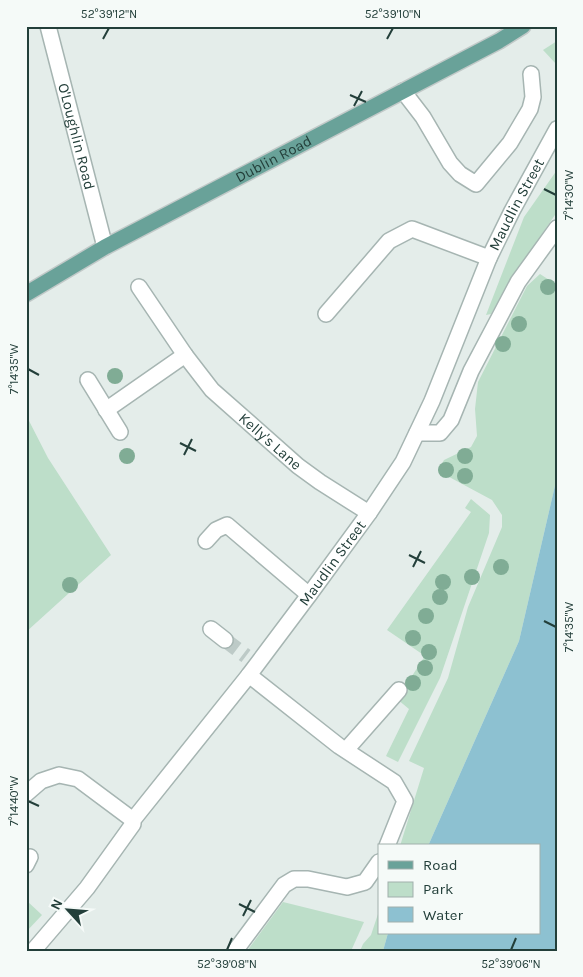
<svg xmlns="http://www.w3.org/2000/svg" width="583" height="977" font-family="Karla,sans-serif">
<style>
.green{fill:#bddec9}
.water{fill:#8dc1d1}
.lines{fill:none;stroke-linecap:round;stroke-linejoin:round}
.minor-tunnel{stroke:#bdcac7;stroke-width:15;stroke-dasharray:15 8;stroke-linecap:butt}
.minor-casing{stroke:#a6b5b2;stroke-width:18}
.major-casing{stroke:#c1c9c8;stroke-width:18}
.minor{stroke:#fff;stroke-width:15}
.major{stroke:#69a299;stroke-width:15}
.tree{fill:#80ac95}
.ticks{fill:none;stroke:#233f3a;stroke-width:2}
.labels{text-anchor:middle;stroke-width:4;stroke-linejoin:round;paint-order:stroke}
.street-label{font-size:15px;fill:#233f3a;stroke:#f5faf8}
.neatline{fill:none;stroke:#233f3a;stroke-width:2}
.ticks-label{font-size:12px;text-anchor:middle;fill:#233f3a}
</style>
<rect width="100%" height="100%" fill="#e4edea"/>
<!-- green -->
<g class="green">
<polygon points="557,41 557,65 543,50"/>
<polygon points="557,170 557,212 512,278 491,314 486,315 524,217"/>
<polygon points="540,274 557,285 557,477 519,641 428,846 400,846 424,768 409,761 448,678 468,607 502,527 502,515 492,500 438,471 444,460 471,447 477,436 475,409 478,382 527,286"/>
<polygon points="26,415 48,458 111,555 26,632"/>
<polygon points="471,499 490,515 489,533 440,678 398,762 386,756 409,709 397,699 425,656 387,630 471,512 465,508"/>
<polygon points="26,900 42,915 26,932"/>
<polygon points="283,902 364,922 351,951 247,951"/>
<polygon points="379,911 379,933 388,933 383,951 360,951 363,944 371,935"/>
</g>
<!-- water -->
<polygon class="water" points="557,477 557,951 383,951 388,933 539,933 539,846 428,846 519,641"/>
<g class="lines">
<!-- minor-tunnel -->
<polyline class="minor-tunnel" points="225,640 246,656"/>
<defs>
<g id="minor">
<path id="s1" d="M48 26 105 247"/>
<polyline points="403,91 423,117 450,163 460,174 476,184 510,143 530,109 533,97 531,74"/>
<path id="s2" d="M139 287 185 355 212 390 298 466 320 482 369 513"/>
<polyline points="326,314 389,241 412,229 489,258"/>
<polyline points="88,380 120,432"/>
<polyline points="106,410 185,355"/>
<polyline points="417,433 440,433 451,420 471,371 518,282 557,228"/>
<polyline points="206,541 216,530 227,525 309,595"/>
<polyline points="211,629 225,640"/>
<polyline points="249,675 339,746 394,782 405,801 387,846"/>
<polyline points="346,750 399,690"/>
<polyline points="26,794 41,781 59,775 78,779 133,820"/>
<polyline points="26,865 30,857"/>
<path id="s3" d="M33 951 87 888 133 824V820L249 675 309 595 369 513 403 462 432 401 489 258 512 211 557 129"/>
<polyline points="235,951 284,885 294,879 308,879 347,887 365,882 379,862"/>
</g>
<g id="major">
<path id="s4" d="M26 294 105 247 499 41 523 26"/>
</g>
</defs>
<!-- minor casing -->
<use href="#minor" class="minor-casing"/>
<!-- major casing -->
<use href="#major" class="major-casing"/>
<!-- minor -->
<use href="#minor" class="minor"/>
<!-- major -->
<use href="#major" class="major"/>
</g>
<!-- trees -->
<g class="tree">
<circle cx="548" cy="287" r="8"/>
<circle cx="519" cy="324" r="8"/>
<circle cx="503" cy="344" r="8"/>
<circle cx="115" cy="376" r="8"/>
<circle cx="127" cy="456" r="8"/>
<circle cx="465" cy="456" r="8"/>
<circle cx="446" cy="470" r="8"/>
<circle cx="465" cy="476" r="8"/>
<circle cx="501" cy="567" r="8"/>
<circle cx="472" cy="577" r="8"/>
<circle cx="443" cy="582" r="8"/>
<circle cx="70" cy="585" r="8"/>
<circle cx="440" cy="597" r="8"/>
<circle cx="426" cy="616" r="8"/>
<circle cx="413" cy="638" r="8"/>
<circle cx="429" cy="652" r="8"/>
<circle cx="425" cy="668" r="8"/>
<circle cx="413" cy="683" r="8"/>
</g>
<!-- ticks -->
<path class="ticks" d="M103 39 109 28M387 39 393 28M350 95 366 102M354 106 362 91M544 189 556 195M28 369 39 375M180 443 196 451M184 455 192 439M409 555 425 563M413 567 421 551M544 621 556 627M28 801 39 806M239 904 255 912M243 916 251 900M227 950 232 938M511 950 516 938"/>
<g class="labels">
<!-- street labels -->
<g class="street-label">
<text dy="5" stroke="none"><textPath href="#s1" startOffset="114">O'Loughlin Road</textPath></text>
<text dy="5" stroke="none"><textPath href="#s4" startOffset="282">Dublin Road</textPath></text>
<text dy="5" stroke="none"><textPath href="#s3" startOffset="896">Maudlin Street</textPath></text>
<text dy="5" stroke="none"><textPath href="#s2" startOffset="204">Kelly's Lane</textPath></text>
<text dy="5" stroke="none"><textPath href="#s3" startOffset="491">Maudlin Street</textPath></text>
</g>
</g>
<!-- border -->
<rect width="583" height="977" fill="none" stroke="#f5faf8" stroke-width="55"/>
<!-- legend -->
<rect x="378" y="844" width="162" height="90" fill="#f5faf8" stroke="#a1afac"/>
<rect x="388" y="861" width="25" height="8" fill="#69a299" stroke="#a1afac"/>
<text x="423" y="870" font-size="15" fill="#233f3a">Road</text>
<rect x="388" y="882" width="25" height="15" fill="#bddec9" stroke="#a1afac"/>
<text x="423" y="894" font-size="15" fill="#233f3a">Park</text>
<rect x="388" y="907" width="25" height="15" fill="#8dc1d1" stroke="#a1afac"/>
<text x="423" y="920" font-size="15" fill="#233f3a">Water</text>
<!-- north arrow -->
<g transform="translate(68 910) rotate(296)" stroke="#f5faf8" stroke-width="4" paint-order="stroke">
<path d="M0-4L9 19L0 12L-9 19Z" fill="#233f3a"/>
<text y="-8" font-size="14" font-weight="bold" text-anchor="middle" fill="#233f3a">N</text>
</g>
<rect x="28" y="28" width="528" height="922" class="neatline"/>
<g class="ticks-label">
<text x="109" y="18">52°39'12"N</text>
<text x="393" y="18">52°39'10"N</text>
<text transform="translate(569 195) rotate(-90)" y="4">7°14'30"W</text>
<text transform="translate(14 369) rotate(-90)" y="4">7°14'35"W</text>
<text transform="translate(569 627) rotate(-90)" y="4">7°14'35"W</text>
<text transform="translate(14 801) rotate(-90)" y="4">7°14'40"W</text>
<text x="227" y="968">52°39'08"N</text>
<text x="511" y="968">52°39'06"N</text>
</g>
</svg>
